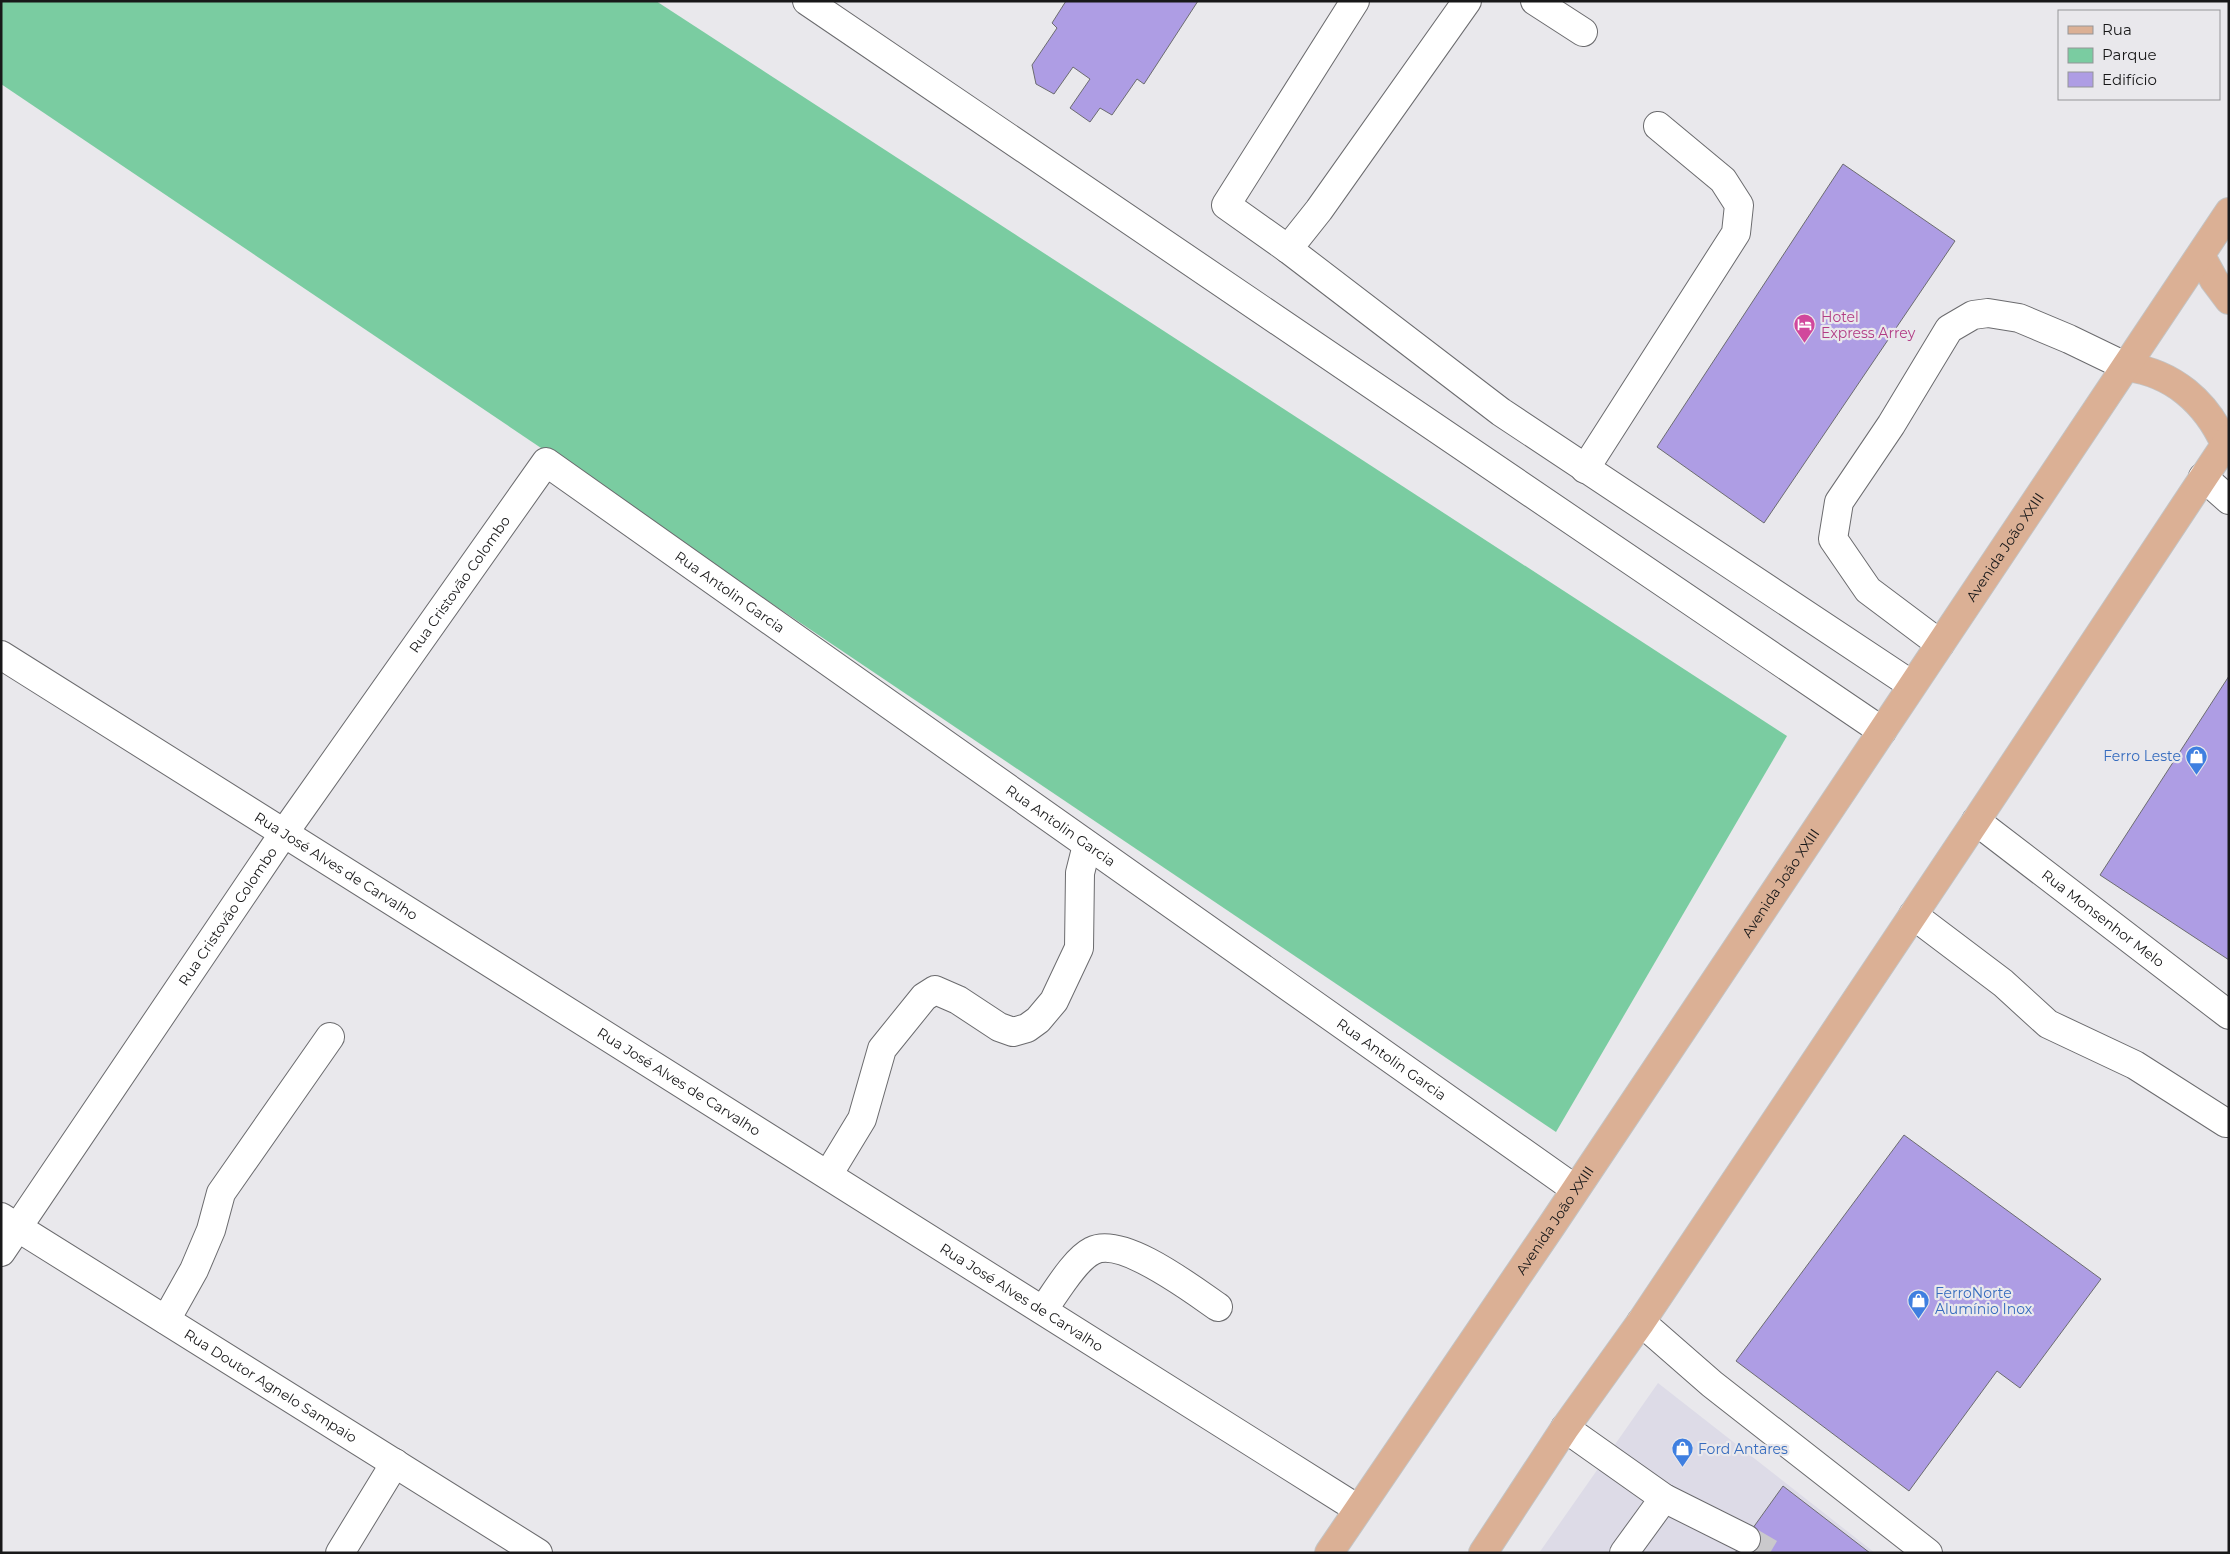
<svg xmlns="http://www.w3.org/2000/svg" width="2230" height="1554" font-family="Montserrat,sans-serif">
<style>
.built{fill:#dddbe7}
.green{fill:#7acca1}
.building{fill:#ae9de4;stroke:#6c6c70}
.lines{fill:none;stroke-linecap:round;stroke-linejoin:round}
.minor-tunnel{stroke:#cac9cc;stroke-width:28;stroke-dasharray:28 14;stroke-linecap:butt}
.minor-casing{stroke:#6b6b6e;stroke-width:30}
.major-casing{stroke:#c3c3c3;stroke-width:30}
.minor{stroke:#fff;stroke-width:28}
.major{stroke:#dbb095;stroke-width:28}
.labels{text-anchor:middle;stroke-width:4.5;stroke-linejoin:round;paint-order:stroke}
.hotel-label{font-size:14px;fill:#b23c85;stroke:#e9e8ec;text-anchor:start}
.street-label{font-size:14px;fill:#181819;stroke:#e9e8ec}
.shop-label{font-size:14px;fill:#366cbe;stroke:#e9e8ec;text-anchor:start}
</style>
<rect width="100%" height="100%" fill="#e9e8ec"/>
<!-- built -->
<polygon class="built" points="1658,1383 1875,1553 1539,1553"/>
<!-- green -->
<polygon class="green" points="1,1 656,1 1787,736 1556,1132 1,84"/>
<!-- building -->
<g class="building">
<polygon points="1066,1 1198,1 1144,84 1137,79 1112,115 1100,108 1090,122 1070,108 1090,79 1073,67 1054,94 1036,84 1032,65 1057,28 1052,23"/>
<polygon points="1843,164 1955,241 1764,523 1657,447"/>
<polygon points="2229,676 2229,960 2100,875"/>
<polygon points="1904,1135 2101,1279 2020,1388 1997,1371 1909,1491 1736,1361"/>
<polygon points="1783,1486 1870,1553 1735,1553"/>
</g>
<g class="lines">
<!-- minor-tunnel -->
<polyline class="minor-tunnel" points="1746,1539 1770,1553"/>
<defs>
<g id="minor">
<polyline points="807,1 1882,731"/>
<polyline points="1467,1 1319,210 1288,249 1501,412 1912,685"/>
<polyline points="1535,1 1583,32"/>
<polyline points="1288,249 1226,205 1355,1"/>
<polyline points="1585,469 1736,233 1739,205 1723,180 1658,126"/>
<polyline points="2203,477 2229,500"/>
<polyline points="1940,644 1868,590 1833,539 1839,502 1891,425 1949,329 1973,315 1988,313 2019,318 2069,339 2127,367"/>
<path id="s1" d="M1 655 1358 1509"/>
<path id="s2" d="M1976 821 2229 1015"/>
<polyline points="1913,915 2003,983 2048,1024 2135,1065 2226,1123"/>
<polyline points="828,1175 862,1119 882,1049 924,997 935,990 958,1000 999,1027 1013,1032 1027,1028 1038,1020 1054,1001 1079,948 1080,873 1087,845"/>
<path id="s3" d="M1 1217 538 1553"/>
<path id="s4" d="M1 1252 284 833 546 462 1575 1189"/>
<path d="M1043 1310C1055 1294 1074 1260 1092 1251 1122 1235 1193 1290 1218 1307"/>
<polyline points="166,1320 194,1270 211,1230 221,1193 330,1037"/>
<polyline points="1641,1322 1712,1384 1928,1553"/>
<polyline points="1565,1428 1664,1498 1746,1539"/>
<polyline points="340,1553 395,1463"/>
<polyline points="1624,1553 1664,1498"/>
</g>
<g id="major">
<polyline points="2201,256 2214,280 2229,300"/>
<path d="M2127 367C2173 373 2206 402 2225 444"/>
<path id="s5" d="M1329 1553 1552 1225 2229 212"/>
<polyline points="1483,1553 1565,1428 1641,1322 1976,821 2229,439"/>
</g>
</defs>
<!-- minor casing -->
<use href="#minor" class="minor-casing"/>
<!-- major casing -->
<use href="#major" class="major-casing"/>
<!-- minor -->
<use href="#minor" class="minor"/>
<!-- major -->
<use href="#major" class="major"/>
</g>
<!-- icons -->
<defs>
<symbol id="hotel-pin" viewBox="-11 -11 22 30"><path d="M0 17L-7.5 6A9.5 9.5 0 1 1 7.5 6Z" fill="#d1479c" stroke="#e9e8ec"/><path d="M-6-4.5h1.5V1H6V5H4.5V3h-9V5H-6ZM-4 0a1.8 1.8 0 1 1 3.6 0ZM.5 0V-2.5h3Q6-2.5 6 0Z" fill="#fff"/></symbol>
<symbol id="shop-pin" viewBox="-11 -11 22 30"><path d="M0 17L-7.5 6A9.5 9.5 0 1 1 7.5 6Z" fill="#3f7fe0" stroke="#e9e8ec"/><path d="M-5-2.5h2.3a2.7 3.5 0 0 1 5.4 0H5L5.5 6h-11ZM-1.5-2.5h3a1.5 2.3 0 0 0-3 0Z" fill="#fff"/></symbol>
</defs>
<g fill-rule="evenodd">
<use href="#hotel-pin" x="1792" y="312" width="25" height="34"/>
<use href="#shop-pin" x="2184" y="744" width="25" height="34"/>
<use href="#shop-pin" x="1906" y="1288" width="25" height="34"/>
<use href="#shop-pin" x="1670" y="1436" width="25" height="34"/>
</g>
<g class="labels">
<!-- hotel labels -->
<g class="hotel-label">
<text x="1821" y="322">Hotel<tspan x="1821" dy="16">Express Arrey</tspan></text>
</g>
<!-- street labels -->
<g class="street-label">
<text dy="5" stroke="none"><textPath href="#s5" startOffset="1212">Avenida João XXIII</textPath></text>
<text dy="5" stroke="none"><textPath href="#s4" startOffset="810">Rua Cristovão Colombo</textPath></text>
<text dy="5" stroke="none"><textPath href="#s4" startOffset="1185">Rua Antolin Garcia</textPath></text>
<text dy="5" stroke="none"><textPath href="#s4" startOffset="1590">Rua Antolin Garcia</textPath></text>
<text dy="5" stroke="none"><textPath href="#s1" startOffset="396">Rua José Alves de Carvalho</textPath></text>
<text dy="5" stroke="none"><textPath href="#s5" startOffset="808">Avenida João XXIII</textPath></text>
<text dy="5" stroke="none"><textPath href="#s4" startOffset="405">Rua Cristovão Colombo</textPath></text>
<text dy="5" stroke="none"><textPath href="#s2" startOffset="160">Rua Monsenhor Melo</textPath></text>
<text dy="5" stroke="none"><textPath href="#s4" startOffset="1995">Rua Antolin Garcia</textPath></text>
<text dy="5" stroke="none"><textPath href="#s1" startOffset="801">Rua José Alves de Carvalho</textPath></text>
<text dy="5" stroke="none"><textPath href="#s5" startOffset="402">Avenida João XXIII</textPath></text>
<text dy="5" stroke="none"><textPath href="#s1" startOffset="1206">Rua José Alves de Carvalho</textPath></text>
<text dy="5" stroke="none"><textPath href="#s3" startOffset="318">Rua Doutor Agnelo Sampaio</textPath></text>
</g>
<!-- shop labels -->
<g class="shop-label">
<text x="2181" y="761" text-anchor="end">Ferro Leste</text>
<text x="1935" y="1298">FerroNorte<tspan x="1935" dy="16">Alumínio Inox</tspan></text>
<text x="1698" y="1454">Ford Antares</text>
</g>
</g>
<!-- border -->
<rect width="2230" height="1554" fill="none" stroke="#181819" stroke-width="5"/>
<!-- legend -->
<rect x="2058" y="10" width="162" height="90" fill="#e9e8ec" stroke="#959598"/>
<rect x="2068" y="26" width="25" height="8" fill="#dbb095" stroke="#959598"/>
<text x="2102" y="35" font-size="15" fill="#181819">Rua</text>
<rect x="2068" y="48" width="25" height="15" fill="#7acca1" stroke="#959598"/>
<text x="2102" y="60" font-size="15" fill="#181819">Parque</text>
<rect x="2068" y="72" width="25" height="15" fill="#ae9de4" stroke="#959598"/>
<text x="2102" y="85" font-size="15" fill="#181819">Edifício</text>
</svg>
